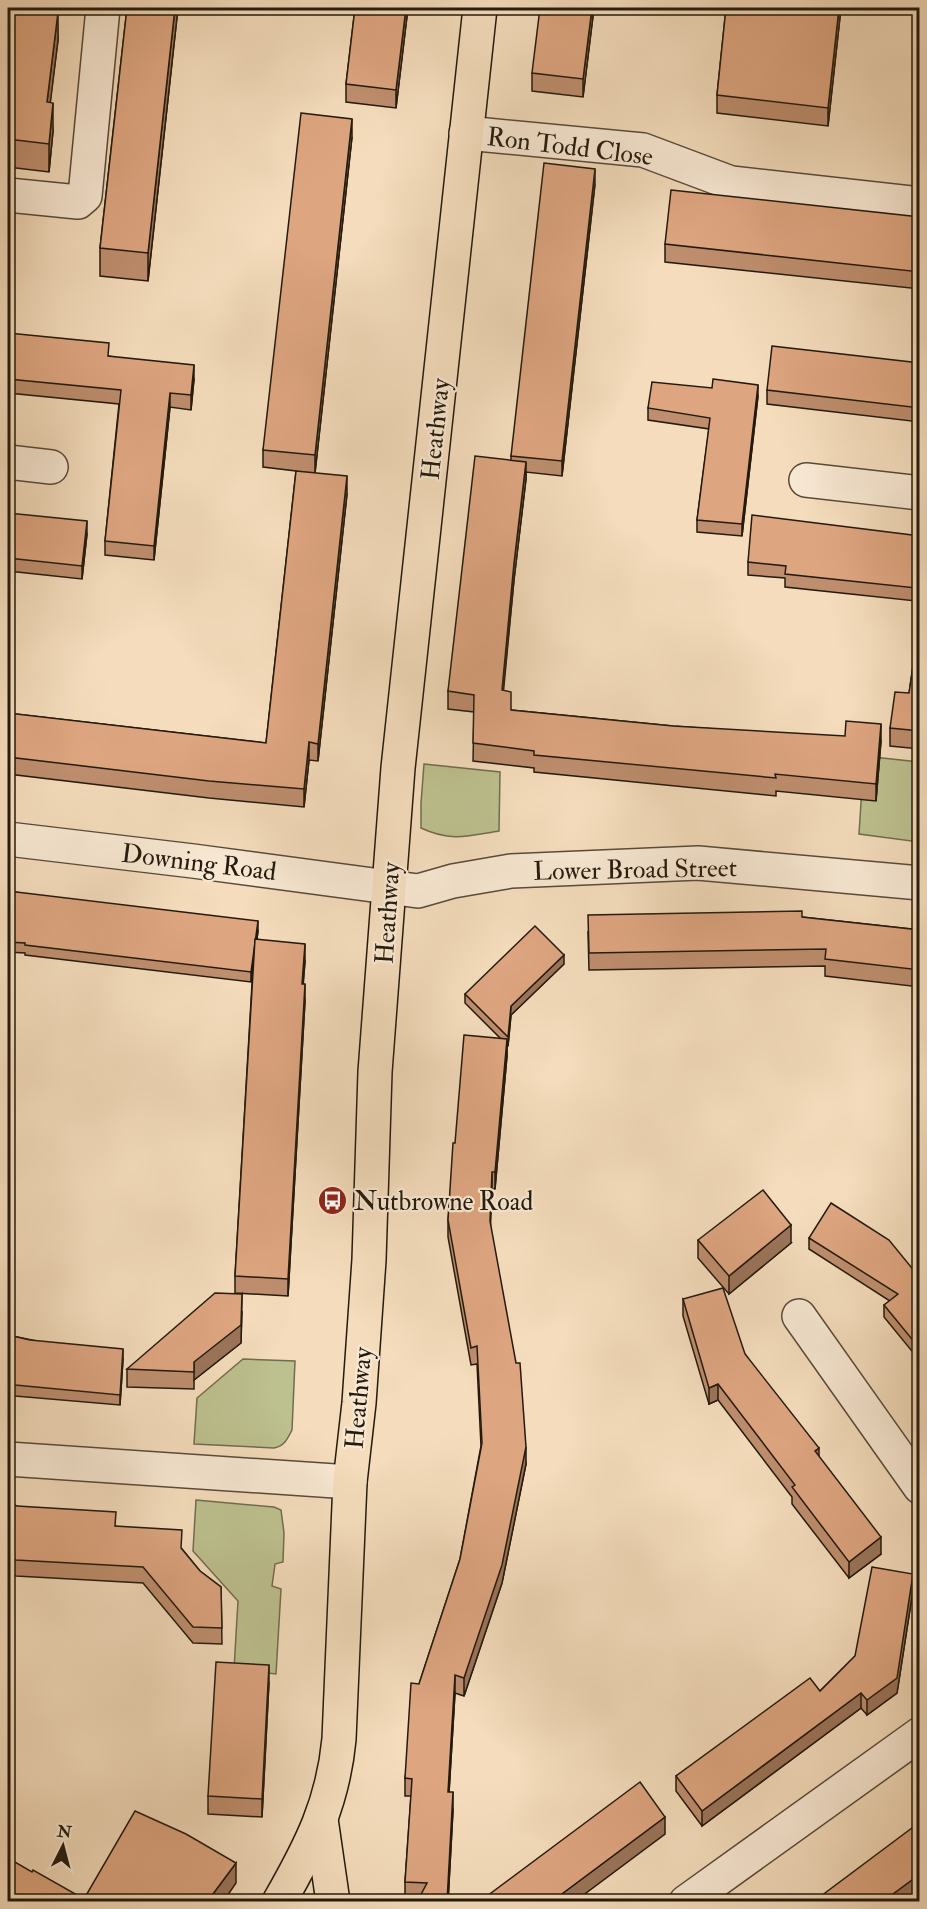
<svg xmlns="http://www.w3.org/2000/svg" width="927" height="1909" font-family="'IM FELL Double Pica',serif">
<style>
.green{fill:#bdc08f;stroke:#706d4e;stroke-width:1.5}
.lines{fill:none;stroke-linecap:round;stroke-linejoin:round}
.minor-casing{stroke:#584a39;stroke-width:36}
.major-casing{stroke:#241a0d;stroke-width:36}
.minor{stroke:#f8e8d3;stroke-width:33}
.major{stroke:#f4dcbc;stroke-width:33}
.wall{fill:#be8e6e;stroke:#241a0d;stroke-width:1.5}
.shaded-wall{fill:#9b745a;stroke:#241a0d;stroke-width:1.5}
.building{fill:#dda580;stroke:#241a0d;stroke-width:1.5}
.labels{text-anchor:middle;stroke-width:4.5;stroke-linejoin:round;paint-order:stroke}
.street-label{font-size:26px;fill:#241a0d;stroke:#f8e8d3}
.poi-label{font-size:26px;fill:#241a0d;stroke:#f8e8d3;text-anchor:start}
</style>
<rect width="100%" height="100%" fill="#f4dcbc"/>
<filter id="stains"><feTurbulence type="fractalNoise" baseFrequency=".00333" numOctaves="4"/><feColorMatrix values="0 0 0 0 .2 0 0 0 0 .09 0 0 0 0 .02 0 0 0 .5 -.17"/></filter>
<radialGradient id="worn" r=".72"><stop offset=".6" stop-color="#630" stop-opacity="0"/><stop offset="1" stop-color="#630" stop-opacity=".3"/></radialGradient>
<!-- green -->
<g class="green">
<polygon points="864,756 919,762 919,842 859,834"/>
<path d="M424 764 500 772 499 831C468 836 451 842 421 828V803Z"/>
<path d="M243 1359 295 1361 292 1430C287 1440 284 1446 274 1448L194 1444 197 1398Z"/>
<polygon points="196,1500 274,1507 281,1510 284,1533 283,1562 275,1564 272,1586 281,1589 276,1674 234,1669 238,1601 193,1551"/>
</g>
<g class="lines">
<defs>
<g id="minor">
<polyline points="466,133 643,150 731,183 920,204"/>
<polyline points="8,195 78,202 85,196 103,8"/>
<polyline points="8,462 51,467"/>
<polyline points="806,480 920,493"/>
<polyline points="8,839 193,861 418,891 453,881 511,871 698,863 920,883"/>
<polyline points="799,1316 920,1487"/>
<polyline points="8,1459 350,1482"/>
<polyline points="686,1902 920,1734"/>
</g>
<g id="major">
<polyline points="321,1819 333,1902"/>
<path d="M279 1902C311 1846 333 1803 339 1739L350 1482 359 1403 369 1260 375 1072 398 768 480 8"/>
</g>
</defs>
<!-- minor casing -->
<use href="#minor" class="minor-casing"/>
<!-- major casing -->
<use href="#major" class="major-casing"/>
<!-- minor -->
<use href="#minor" class="minor"/>
<!-- major -->
<use href="#major" class="major"/>
</g>
<!-- wall -->
<g class="wall">
<polygon points="8,8 57,8 58,40 50,102 53,131 49,172 8,167"/>
<polygon points="127,8 178,8 148,281 100,276 100,248"/>
<polygon points="355,8 408,8 396,108 346,102 346,84"/>
<polygon points="594,8 583,97 532,91 532,73"/>
<polygon points="726,8 841,8 828,126 717,113 717,95"/>
<polygon points="920,80 920,136 915,135 915,117"/>
<polygon points="352,137 315,473 347,494 318,761 309,760 304,807 209,798 8,774 8,713 266,743 296,471 263,467 263,450"/>
<polygon points="595,184 562,476 526,472 526,479 514,580 503,690 511,710 673,726 881,741 876,801 776,791 776,796 534,772 534,768 473,761 474,712 448,709 448,691 511,460 511,456"/>
<polygon points="920,217 920,289 665,262 665,244"/>
<polygon points="8,333 109,356 194,379 191,410 170,407 154,560 105,555 105,541 119,404 8,393"/>
<polygon points="920,363 920,422 767,404 767,390"/>
<polygon points="758,396 742,536 697,532 697,520 709,429 648,420 648,408"/>
<polygon points="8,513 87,534 82,579 8,571"/>
<polygon points="920,536 920,561 916,601 785,587 785,578 748,575 748,562"/>
<polygon points="920,619 920,749 890,746 890,728 909,693"/>
<polygon points="8,891 258,931 257,939 305,961 303,984 305,1001 288,1296 235,1293 235,1276 253,967 251,982 25,955 25,953 8,952"/>
<polygon points="802,917 920,930 920,987 825,976 825,966 589,970 588,932"/>
<polygon points="564,964 511,1015 508,1046 507,1046 507,1056 495,1189 492,1189 490,1225 526,1464 502,1583 464,1696 455,1693 449,1792 453,1810 448,1902 417,1902 418,1900 405,1899 405,1882 411,1796 405,1796 405,1778 419,1684 460,1559 481,1446 477,1364 471,1365 448,1237 448,1220 455,1143 500,1038 465,1003 465,994"/>
<polygon points="809,1238 920,1278 920,1361 884,1317 884,1305 890,1301 809,1249"/>
<polygon points="698,1240 791,1243 729,1294 698,1258"/>
<polygon points="683,1299 745,1354 819,1457 881,1554 849,1578 792,1504 792,1497 718,1400 709,1404 683,1316"/>
<polygon points="242,1312 241,1343 194,1380 194,1389 127,1387 127,1369"/>
<polygon points="8,1335 123,1359 120,1405 15,1396 8,1393"/>
<polygon points="8,1503 17,1506 116,1526 182,1549 200,1571 221,1587 222,1644 193,1643 143,1583 16,1576 8,1574"/>
<polygon points="913,1590 897,1693 867,1715 861,1708 702,1826 676,1791 676,1776 820,1691 855,1656"/>
<polygon points="269,1682 262,1817 208,1814 208,1796"/>
</g>
<!-- shaded-wall -->
<g class="shaded-wall">
<polygon points="175,8 178,8 148,281 148,253"/>
<polygon points="406,8 408,8 396,108 396,90"/>
<polygon points="592,8 594,8 583,97 583,79"/>
<polygon points="839,8 841,8 828,126 828,108"/>
<polygon points="58,12 58,40 47,130 47,102"/>
<polygon points="53,103 53,131 49,172 49,144"/>
<polygon points="352,119 352,137 315,473 315,455"/>
<polygon points="595,169 595,184 562,476 562,461"/>
<polygon points="194,365 194,379 191,410 191,395"/>
<polygon points="758,385 758,396 742,536 742,524"/>
<polygon points="170,393 170,407 154,560 154,546"/>
<polygon points="526,462 526,479 514,580 502,707 502,690 514,563"/>
<polygon points="347,476 347,494 318,761 318,744"/>
<polygon points="87,521 87,534 82,579 82,566"/>
<polygon points="920,549 920,561 916,601 916,588"/>
<polygon points="881,724 881,741 876,801 876,784"/>
<polygon points="309,742 309,760 304,807 304,789"/>
<polygon points="258,921 258,931 251,982 251,972"/>
<polygon points="305,944 305,961 302,1001 302,984"/>
<polygon points="564,955 564,964 511,1015 508,1046 511,1006"/>
<polygon points="305,984 305,1001 288,1296 288,1279"/>
<polygon points="507,1039 507,1056 495,1189 495,1172"/>
<polygon points="492,1172 492,1189 490,1238 490,1221"/>
<polygon points="791,1225 791,1243 729,1294 729,1276"/>
<polygon points="242,1294 241,1343 194,1380 194,1362"/>
<polygon points="123,1349 123,1359 120,1405 120,1395"/>
<polygon points="718,1384 718,1400 709,1404 709,1388"/>
<polygon points="526,1447 526,1464 502,1583 464,1696 464,1678"/>
<polygon points="819,1448 819,1464 815,1451"/>
<polygon points="881,1537 881,1554 849,1578 849,1562"/>
<polygon points="913,1574 913,1590 897,1693 867,1715 867,1700"/>
<polygon points="269,1665 269,1682 262,1817 262,1799"/>
<polygon points="455,1675 455,1693 448,1810 448,1792"/>
<polygon points="861,1693 861,1708 702,1826 702,1811"/>
<polygon points="453,1792 453,1810 448,1902 447,1902"/>
<polygon points="665,1817 665,1834 574,1902 551,1902"/>
<polygon points="236,1863 236,1883 223,1902 207,1902"/>
<polygon points="920,1874 920,1891 905,1902 882,1902"/>
</g>
<!-- building -->
<g class="building">
<polygon points="8,8 54,8 53,11 58,12 47,102 53,103 49,144 8,139"/>
<polygon points="127,8 175,8 148,253 100,248"/>
<polygon points="355,8 406,8 396,90 346,84"/>
<polygon points="540,8 592,8 583,79 532,73"/>
<polygon points="726,8 839,8 828,108 717,95"/>
<polygon points="920,80 920,118 915,117"/>
<polygon points="301,113 352,119 315,455 263,450"/>
<polygon points="544,163 595,169 562,461 511,456"/>
<polygon points="671,190 920,217 920,272 665,244"/>
<polygon points="8,333 109,343 108,356 194,365 191,395 170,393 154,546 105,541 121,390 8,379"/>
<polygon points="772,346 920,363 920,408 767,390"/>
<polygon points="713,379 758,385 742,524 697,520 710,418 648,408 652,382 712,388"/>
<polygon points="475,456 526,462 514,563 502,690 511,692 511,710 673,726 845,736 846,721 881,724 876,784 775,774 776,778 534,755 534,751 473,743 474,695 448,691"/>
<polygon points="296,471 347,476 318,744 309,742 304,789 209,781 8,757 8,713 266,743"/>
<polygon points="8,513 87,521 82,566 8,558"/>
<polygon points="752,515 920,536 920,549 916,588 785,574 786,566 748,562"/>
<polygon points="920,619 920,731 890,728 895,692 909,693"/>
<polygon points="8,891 258,921 251,972 25,945 25,943 8,942"/>
<polygon points="802,911 802,917 920,930 920,970 825,959 826,949 589,953 588,915"/>
<polygon points="535,926 564,955 511,1006 508,1037 465,994"/>
<polygon points="255,939 305,944 302,984 305,984 288,1279 235,1276"/>
<polygon points="464,1035 507,1039 495,1172 492,1172 490,1221 516,1363 520,1363 526,1447 502,1565 464,1678 455,1675 448,1792 453,1792 447,1902 417,1902 427,1883 405,1882 412,1779 405,1778 411,1683 419,1684 460,1559 482,1443 477,1346 471,1348 448,1220 453,1143 455,1143"/>
<polygon points="763,1190 791,1225 729,1276 698,1240"/>
<polygon points="831,1203 889,1240 920,1278 920,1349 884,1305 898,1294 809,1238"/>
<polygon points="723,1288 745,1354 819,1448 815,1451 881,1537 849,1562 792,1487 795,1485 718,1384 709,1388 683,1299"/>
<polygon points="215,1293 242,1294 241,1325 194,1362 194,1372 127,1369"/>
<polygon points="8,1335 30,1340 123,1349 120,1395 15,1385 8,1383"/>
<polygon points="8,1503 17,1506 116,1512 115,1526 182,1530 181,1548 200,1571 221,1587 222,1628 193,1627 143,1567 16,1560 8,1558"/>
<polygon points="872,1567 913,1574 897,1678 867,1700 861,1693 702,1811 676,1776 810,1678 820,1691 855,1656"/>
<polygon points="216,1662 269,1665 262,1799 208,1796"/>
<polygon points="640,1782 665,1817 551,1902 479,1902"/>
<polygon points="135,1811 186,1834 236,1863 207,1902 8,1902 8,1858 32,1872 33,1870 84,1899"/>
<polygon points="920,1822 920,1874 882,1902 813,1902"/>
</g>
<!-- icons -->
<defs>
<symbol id="bus-disc" viewBox="-11 -11 22 22"><circle r="9.5" fill="#8f2418" stroke="#f8e8d3"/><path d="M-5-6H5V4H4V6H2V4H-2V6H-4V4H-5ZM-3.5-4V0h7V-4ZM-3.5 1.2v1.5H-2V1.2ZM2 1.2v1.5H3.5V1.2Z" fill="#fff"/></symbol>
</defs>
<g fill-rule="evenodd">
<use href="#bus-disc" x="316" y="1184" width="33" height="33"/>
</g>
<g class="labels">
<!-- street labels -->
<g class="street-label">
<text transform="translate(570 146) rotate(7)" y="9">Ron Todd Close</text>
<text transform="translate(435 429) rotate(-84)" y="9">Heathway</text>
<text transform="translate(199 862) rotate(7)" y="9">Downing Road</text>
<text transform="translate(635 869) rotate(-1)" y="9">Lower Broad Street</text>
<text transform="translate(387 913) rotate(-86)" y="9">Heathway</text>
<text transform="translate(358 1398) rotate(-85)" y="9">Heathway</text>
</g>
<!-- poi labels -->
<g class="poi-label">
<text x="354" y="1210">Nutbrowne Road</text>
</g>
</g>
<!-- margin -->
<rect width="927" height="1909" fill="none" stroke="#f4dcbc" stroke-width="30"/>
<rect x="9" y="9" width="909" height="1891" fill="none" stroke="#241a0d" stroke-width="3"/>
<rect x="15" y="15" width="897" height="1879" fill="none" stroke="#241a0d" stroke-width="1.5"/>
<!-- north arrow -->
<g transform="translate(63 1846) rotate(6)" stroke="#f8e8d3" stroke-width="4.5" paint-order="stroke">
<path d="M0-4.5L10 22L0 15L-10 22Z" fill="#241a0d"/>
<text y="-9" font-size="16" font-weight="bold" text-anchor="middle" fill="#241a0d">N</text>
</g>
<rect width="100%" height="100%" filter="url(#stains)"/>
<rect width="100%" height="100%" fill="url(#worn)"/>
</svg>
